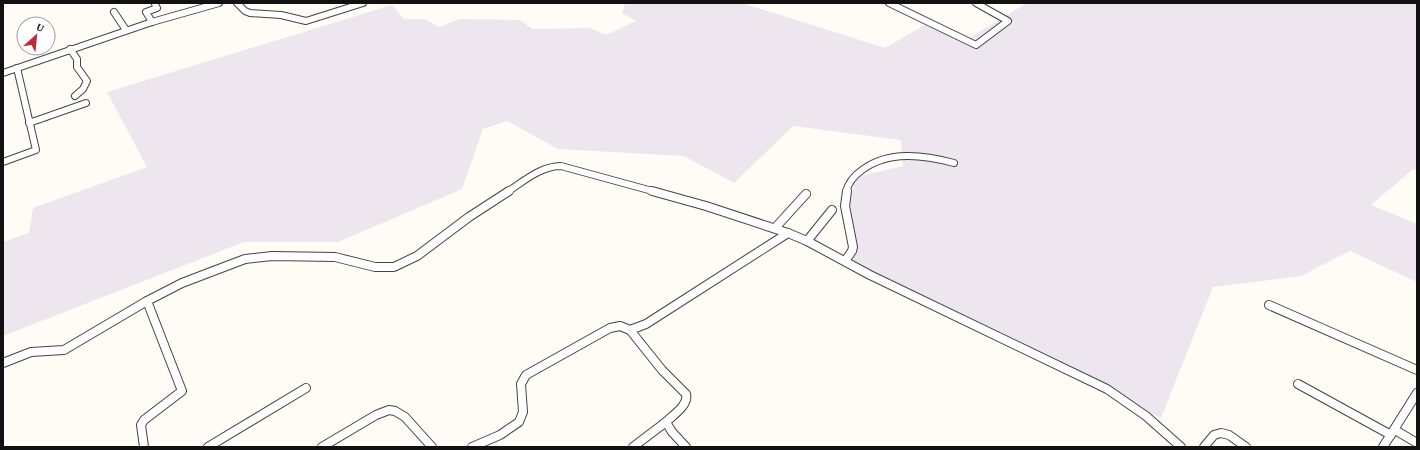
<svg xmlns="http://www.w3.org/2000/svg" width="1420" height="450" font-family="'Crimson Pro',serif">
<style>
.industrial{fill:#ede6ee}
.lines{fill:none;stroke-linecap:round;stroke-linejoin:round}
.minor-far1-casing{stroke:#444;stroke-width:8}
.minor-casing{stroke:#444;stroke-width:10}
.minor-far1{stroke:#fff;stroke-width:6}
.minor{stroke:#fff;stroke-width:8}
</style>
<rect width="100%" height="100%" fill="#fffcf5"/>
<!-- industrial -->
<polygon class="industrial" points="742,3 885,48 926,24 963,42 1027,3 1417,3 1417,172 1413,169 1371,205 1417,224 1417,282 1350,251 1301,276 1213,287 1161,418 852,265 847,210 856,177 903,166 901,140 793,126 734,183 684,156 558,149 507,121 483,129 462,189 338,242 244,242 3,336 3,242 29,233 33,208 147,167 107,92 392,5 404,19 425,19 439,27 460,19 520,20 532,29 590,28 606,35 636,21 622,13 625,4"/>
<g class="lines">
<defs>
<g id="minor-far1">
<polyline points="237,3 245,11 250,13 281,15 306,21 363,3"/>
<polyline points="889,3 976,45 1008,21 976,3"/>
<polyline points="114,12 126,30"/>
<polyline points="152,22 146,12 157,8 155,4"/>
<polyline points="70,49 77,59 77,67 87,81 83,89 75,96"/>
<polyline points="3,73 152,22 219,3"/>
<polyline points="29,123 86,103"/>
<polyline points="3,162 36,150 17,68"/>
<path d="M507 192C524 181 541 166 561 166L656 192"/>
<path d="M846 192C848 183 855 175 862 170 889 150 924 155 954 163"/>
</g>
<g id="minor">
<polyline points="652,191 706,206 788,233 807,241 870,275 1107,389 1146,416 1181,447"/>
<polyline points="775,228 806,194"/>
<polyline points="807,241 832,210"/>
<polyline points="845,261 852,251 853,247 845,206 847,191"/>
<polyline points="1269,305 1417,370"/>
<path d="M630 330 662 370 686 394C689 405 673 415 666 422L672 432 686 447"/>
<polyline points="3,363 31,352 64,350 147,301 182,283 245,259 272,256 335,257 375,267 394,267 417,256 469,217 509,191"/>
<polyline points="1298,384 1391,435"/>
<polyline points="1395,430 1417,443"/>
<polyline points="144,447 141,425 144,420 182,391 147,301"/>
<polyline points="208,447 306,388"/>
<polyline points="322,447 376,415 389,410 395,411 405,417 432,447"/>
<polyline points="472,447 500,435 519,422 523,412 521,384 526,375 610,328 620,326 630,330 646,324 788,233"/>
<polyline points="633,447 666,422"/>
<polyline points="1204,447 1214,435 1221,433 1229,435 1246,447"/>
<polyline points="1383,447 1417,393"/>
</g>
</defs>
<!-- minor-far1 casing -->
<use href="#minor-far1" class="minor-far1-casing"/>
<!-- minor casing -->
<use href="#minor" class="minor-casing"/>
<!-- minor-far1 -->
<use href="#minor-far1" class="minor-far1"/>
<!-- minor -->
<use href="#minor" class="minor"/>
</g>
<!-- border -->
<rect width="1420" height="450" fill="none" stroke="#111111" stroke-width="8"/>
<!-- north arrow -->
<g transform="translate(36 36) rotate(27)"><circle r="19" fill="#ffffff" stroke="#a0a0a0"/>
<path d="M0-3L7 15L0 10L-7 15Z" fill="#be2b37"/>
<text y="-6" font-size="11" font-weight="bold" text-anchor="middle" fill="#111111">U</text>
</g>
</svg>
